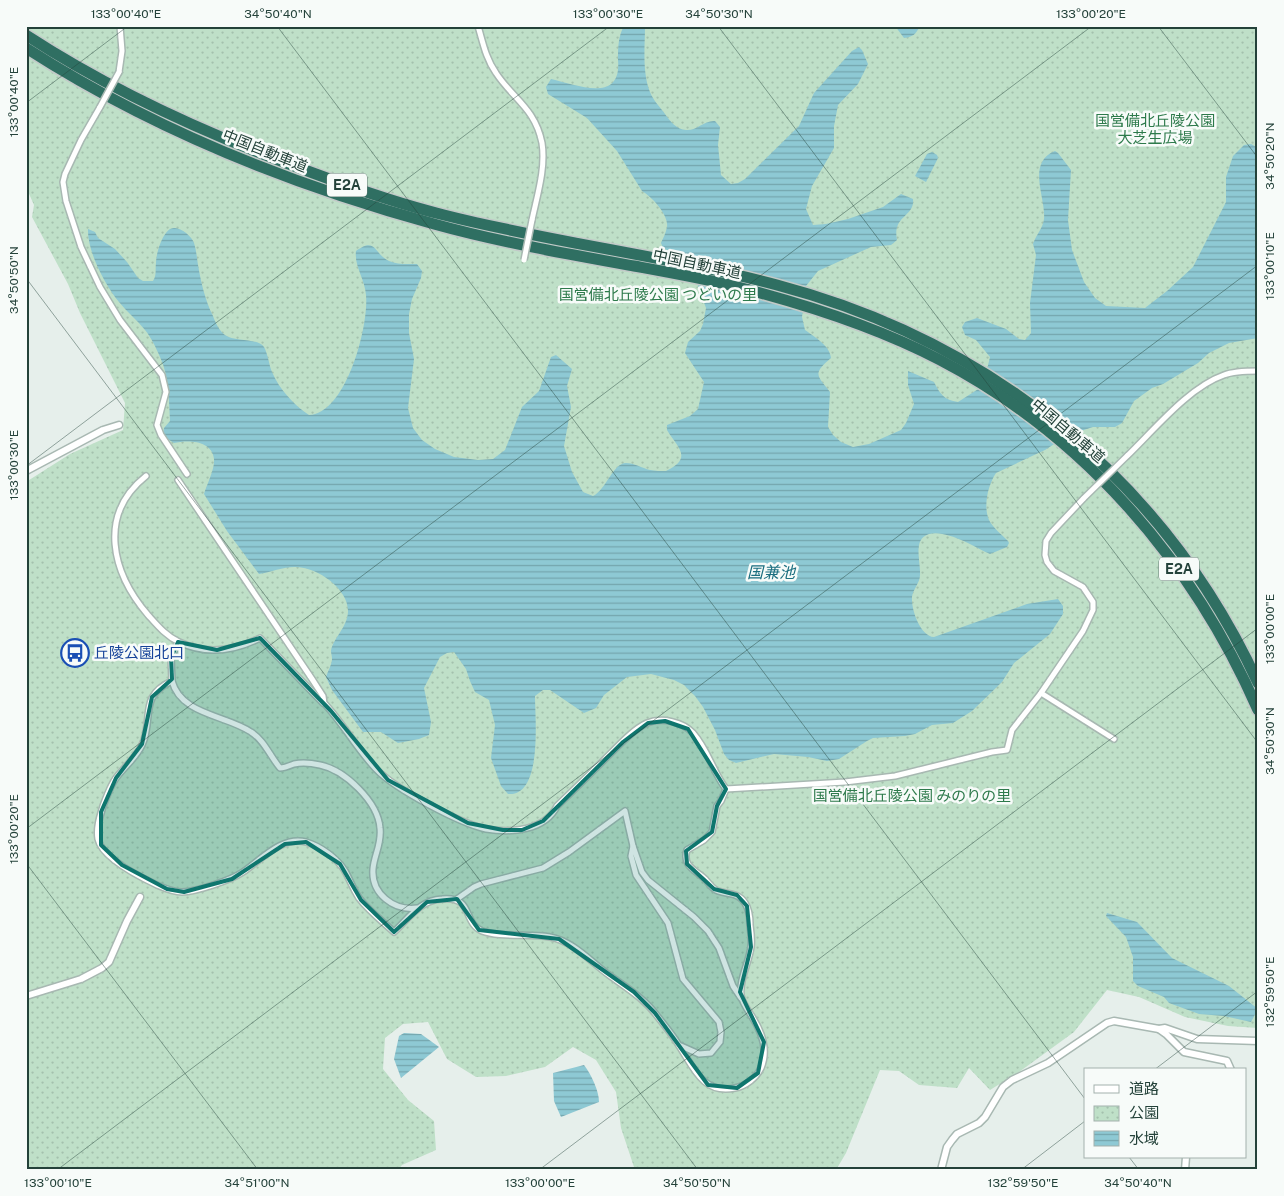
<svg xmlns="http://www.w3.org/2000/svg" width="1284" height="1196" font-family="'Public Sans','Noto Sans JP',sans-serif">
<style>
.park{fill:url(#park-dots)}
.water{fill:url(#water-rules)}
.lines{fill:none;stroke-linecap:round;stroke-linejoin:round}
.pedestrian-casing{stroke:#a8b8b2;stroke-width:8}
.minor-casing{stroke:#a8b8b2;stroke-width:9}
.motorway-casing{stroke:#c2cac8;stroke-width:14}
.pedestrian{stroke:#fff;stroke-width:5}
.minor{stroke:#fff;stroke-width:6}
.motorway{stroke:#2f6f62;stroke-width:11}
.pedestrian-bridge-casing{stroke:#a8b8b2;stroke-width:8;stroke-linecap:butt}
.pedestrian-bridge{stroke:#fff;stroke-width:5}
.marked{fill:#0f766e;fill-opacity:0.2;stroke:#0f766e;stroke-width:4;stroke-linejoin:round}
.ticks{fill:none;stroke:#24423a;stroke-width:1;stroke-opacity:0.45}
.labels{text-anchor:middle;stroke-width:5;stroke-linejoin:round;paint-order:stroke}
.shield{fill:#f7fbf9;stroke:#637a73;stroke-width:1}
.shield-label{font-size:14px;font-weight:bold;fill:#24423a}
.park-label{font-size:15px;fill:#2d7a4b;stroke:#f7fbf9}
.street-label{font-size:15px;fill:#24423a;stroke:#f7fbf9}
.transit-label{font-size:15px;fill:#164399;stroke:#f7fbf9;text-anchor:start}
.water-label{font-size:16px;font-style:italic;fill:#1c6f80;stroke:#f7fbf9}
.neatline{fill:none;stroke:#24423a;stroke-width:2}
.ticks-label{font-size:12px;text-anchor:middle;fill:#24423a}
</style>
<defs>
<pattern id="park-dots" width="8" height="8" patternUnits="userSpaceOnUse" patternTransform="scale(1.25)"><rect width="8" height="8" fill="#bfe0c8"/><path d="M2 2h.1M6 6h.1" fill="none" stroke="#a4c1ad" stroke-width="1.8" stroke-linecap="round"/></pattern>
<pattern id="water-rules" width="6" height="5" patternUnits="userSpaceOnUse" patternTransform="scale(1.25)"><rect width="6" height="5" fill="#8ec9d4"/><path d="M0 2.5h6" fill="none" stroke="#74a5ad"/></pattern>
</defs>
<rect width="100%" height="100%" fill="#e6efeb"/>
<!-- park -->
<polygon class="park" points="26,26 1258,26 1258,1028 1228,1026 1185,1017 1139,997 1107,990 1074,1032 1019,1072 990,1090 969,1068 957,1088 919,1085 899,1071 880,1070 846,1153 836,1170 635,1170 621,1128 616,1092 596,1060 573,1047 545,1067 506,1076 476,1077 447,1059 428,1022 403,1024 385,1038 383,1069 408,1100 434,1121 436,1150 402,1165 398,1170 26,1170 26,482 70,454 123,430 125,403 80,313 68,284 32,217 34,205 26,187"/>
<!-- water -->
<g class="water">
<path d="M624 26H645C645 47 642 72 650 92 653 100 660 107 665 114 670 121 677 130 686 130 697 131 704 120 715 121L720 127 718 145 721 175 731 184 738 183 745 179 799 126 814 93 852 51 859 47 862 50 868 64 858 84 838 105 834 126V148L812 186 806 209 813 225 826 224 848 219 883 207 901 194 913 199C915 217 892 215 897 240L891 245 871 247 818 271 806 286 802 317 805 330C815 337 830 346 831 358 812 374 817 375 830 392L828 427 833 435 841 442 853 447 869 444 901 430 906 423 914 404 908 385V371L934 382C940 394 944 400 958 402L983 386 990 357 976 340 965 335 962 327 965 322 977 318 1006 329 1019 339 1025 340 1031 333 1030 303 1036 255 1033 244C1036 235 1043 228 1044 219 1046 197 1026 163 1055 151L1058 153 1071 170 1068 220 1072 250 1084 282 1095 298 1106 306 1145 308 1167 291 1193 267 1226 202V177L1233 156 1244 145 1251 144 1258 148V338L1229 343 1209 353 1198 363 1163 384 1152 388 1134 401 1122 423 1115 427H1093L1068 435 1045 450 996 473C988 485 983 506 989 520 993 528 1002 535 1008 541L1009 543 1007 547 990 554C975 547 946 529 929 534 912 539 921 562 920 575 920 583 913 589 912 597 911 609 920 636 934 637L1027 604 1058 599 1063 606V614L1050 634 1014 663 1002 682 972 711 953 723 932 725 915 734 905 736 873 738 867 741 839 759 827 761 808 757 774 754 736 763 729 760 724 754 715 730 703 707 695 696 684 685 674 680 651 674 627 677 604 695 596 708 584 713 550 690H543L535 696C535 718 543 797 508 794L501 786 491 758 495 725 489 700 475 692 470 681 466 669 454 652 447 653 440 657 424 688 431 722 429 735 419 739 398 743 381 732H363L332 690 326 677C328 671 332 664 332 659 332 656 331 653 331 651 333 638 347 628 348 612 349 589 318 568 297 567 286 566 271 572 259 574L227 531 204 494C207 484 215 469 214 459 212 440 188 440 174 443L163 436 164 428 170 421C169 400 169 376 160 357 156 348 151 337 145 330 137 320 127 312 119 302 105 285 87 251 88 229L95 232 98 238 115 249 127 262 138 278 143 281H153C157 275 155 269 156 263 156 254 163 228 174 228 180 227 192 236 194 243 196 249 197 258 198 265 201 282 205 300 213 316 215 322 220 332 225 335 235 342 258 338 264 347 268 354 269 365 272 372 279 389 295 406 309 415 346 414 369 326 366 295 365 279 354 266 356 251 376 236 374 254 389 261 398 265 407 264 417 264L422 271 421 278 412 299 409 314V333L414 359 408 408 413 428 422 440 435 449 454 457 478 460 493 459 505 450 522 407 539 391 551 357 556 355 572 369 567 386 571 407 564 446 572 472 583 492 593 496C606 490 613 463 626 463 634 463 642 468 650 470 655 471 661 471 666 471 694 458 677 447 667 430V425L690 416 698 409 704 382 685 353 688 342 700 331 703 324 706 308 689 261 663 248 661 243C663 238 666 233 667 227 669 215 652 197 642 191L617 151 587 118 548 94 546 87 551 79C577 85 622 104 618 60 618 49 618 36 624 26Z"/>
<path d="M895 26H920C916 34 913 37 904 38Z"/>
<polygon points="932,152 937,155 938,158 926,182 915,176 927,154"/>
<polygon points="1107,913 1137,922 1172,958 1229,986 1258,1009 1251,1022 1224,1016 1199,1014 1169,1003 1164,997 1138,986 1133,981 1133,957 1126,937 1106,916"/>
<polygon points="404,1033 421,1034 439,1047 401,1078 394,1059 399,1036"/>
<path d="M584 1065C591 1074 599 1091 599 1102L561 1117 554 1101 553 1073Z"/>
</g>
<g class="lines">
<defs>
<g id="pedestrian">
<path d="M478 26C483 43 486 59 496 73 513 99 535 108 542 143 546 168 537 196 532 220"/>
<polyline points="119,72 122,51 120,26"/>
<polyline points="100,107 81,140 65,174 63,182 66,201 81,247 100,287 120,320 162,375 166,392 157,425 161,435 187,474"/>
<path d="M1127 456C1154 430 1189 387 1224 375 1234 371 1247 371 1258 371"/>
<path d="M146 476C97 515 112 573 148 615 157 625 166 636 179 642 206 655 234 651 260 638L323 703"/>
<path d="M178 480 312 679 323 696 324 703C343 723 356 748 376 769 395 789 459 823 486 829 511 833 545 831 557 806 576 788 594 770 612 752 622 742 634 729 647 723 662 717 683 722 693 733 708 750 713 772 726 789"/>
<path d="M178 642 171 658 172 681C138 696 154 719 142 745 136 758 124 767 116 778 110 786 107 796 103 806 100 816 96 828 98 839 102 858 140 877 157 885 164 888 173 892 182 892 196 892 231 880 243 872 261 860 281 836 306 842 320 846 337 858 345 871 350 880 353 889 359 898 369 911 382 921 394 932 409 918 420 900 442 899 474 896 462 922 482 931 500 938 530 933 550 937 573 941 591 962 609 975 627 988 645 999 658 1017 665 1026 672 1034 678 1044 693 1066 702 1095 735 1088 746 1086 756 1078 761 1068 769 1049 761 1030 751 1015 747 1009 742 1002 741 995 739 979 749 963 751 947 752 940 751 932 750 925 750 918 749 909 745 903 738 892 729 895 718 891 712 889 709 883 705 879 695 870 682 866 687 850L704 840 712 832 717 806 721 801 726 789"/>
<path d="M172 681C181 715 226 715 251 732 264 740 270 756 280 768 284 768 289 766 294 764 303 762 311 763 320 765 345 770 378 802 380 828 382 844 374 855 373 869 371 894 394 911 417 908"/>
<polyline points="1041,693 1114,739"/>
<polyline points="726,789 845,782 895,776 992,752 1007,750 1012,730 1041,693 1083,631 1093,610 1093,602 1083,587 1054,571 1047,562 1045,555 1046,541 1051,533 1084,498"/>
<polyline points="633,846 642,872 648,880 694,917 708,931 719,948 733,986 741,998"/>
<polyline points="457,899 474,887 481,884 543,868 569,852 625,811 633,846 631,856 636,875 668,923 683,979 719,1022 721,1032 720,1042 711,1053 699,1054 681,1046"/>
</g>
<g id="minor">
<polyline points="26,471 103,430 119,425"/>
<polyline points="26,996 81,979 102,968 109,962 127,921 140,897"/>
<polyline points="1231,1070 1227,1061 1184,1052 1166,1034 1159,1029 1165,1028 1197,1039 1258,1041"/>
<polyline points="941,1170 947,1147 952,1140 957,1134 979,1123 985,1117 1003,1087 1012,1080 1048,1063 1107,1023 1114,1021 1159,1029"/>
<polyline points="1185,1170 1186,1157"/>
</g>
<g id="motorway">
<path d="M26 35C115 93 213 137 313 173 356 189 399 204 444 215 554 243 667 256 777 285 992 342 1165 481 1258 683"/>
<path d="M26 48C150 128 292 185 434 224 499 242 567 254 634 266 667 272 701 278 734 286 805 304 875 326 940 360 1084 435 1193 562 1258 710"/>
</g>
</defs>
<!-- pedestrian casing -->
<use href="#pedestrian" class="pedestrian-casing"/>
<!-- minor casing -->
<use href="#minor" class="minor-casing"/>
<!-- motorway casing -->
<use href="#motorway" class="motorway-casing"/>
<!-- pedestrian -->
<use href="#pedestrian" class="pedestrian"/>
<!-- minor -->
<use href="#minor" class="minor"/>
<!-- motorway -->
<use href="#motorway" class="motorway"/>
<defs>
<g id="pedestrian-bridge">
<polyline points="100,107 119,72"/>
<polyline points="524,260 532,220"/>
<polyline points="1084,498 1127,456"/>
</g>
</defs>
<!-- pedestrian-bridge casing -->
<use href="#pedestrian-bridge" class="pedestrian-bridge-casing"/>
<!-- pedestrian-bridge -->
<use href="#pedestrian-bridge" class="pedestrian-bridge"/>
</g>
<!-- marked area -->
<path class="marked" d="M260 638 331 711 388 780 468 823 503 830H522L543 821 623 742 648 723 665 721 688 729 726 789 717 806 712 832 686 851 687 864 714 889 737 895 747 906 751 947 740 992 764 1042 758 1073 737 1088 708 1085 655 1013 634 992 559 939 479 930 457 899 427 902 394 932 361 900 340 864 306 842 285 844 232 879 184 892 167 889 122 865 101 845V812L116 778 142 744 152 697 172 679 171 658 178 642 217 650Z"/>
<!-- ticks -->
<path class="ticks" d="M277 26 1085 1099M718 26 1258 743M1158 26 1258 158M26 103 128 26M26 278 698 1170M26 466 610 26M26 829 1092 26M26 863 258 1170M1154 1070 1258 991M1129 1157 1139 1170M57 1170 1258 265M539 1170 1258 628M1021 1170 1085 1121"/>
<!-- icons -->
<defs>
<symbol id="bus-ring" viewBox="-11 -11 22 22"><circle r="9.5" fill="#f7fbf9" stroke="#1a4fb4" stroke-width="1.5"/><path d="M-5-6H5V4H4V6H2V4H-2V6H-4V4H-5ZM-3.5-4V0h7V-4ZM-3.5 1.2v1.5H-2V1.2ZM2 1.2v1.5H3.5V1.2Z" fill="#1a4fb4"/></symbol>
</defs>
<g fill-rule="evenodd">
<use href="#bus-ring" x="59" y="637" width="32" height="32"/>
</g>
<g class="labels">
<!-- shield labels -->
<g class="shield">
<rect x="327" y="173.5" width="40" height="23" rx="4"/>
<rect x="1159" y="557.5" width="40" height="23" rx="4"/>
</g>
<g class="shield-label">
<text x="347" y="190">E2A</text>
<text x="1179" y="574">E2A</text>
</g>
<!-- park labels -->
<g class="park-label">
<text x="1155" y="126">国営備北丘陵公園<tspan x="1155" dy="17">大芝生広場</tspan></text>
<text x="658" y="300">国営備北丘陵公園 つどいの里</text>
<text x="912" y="801">国営備北丘陵公園 みのりの里</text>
</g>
<!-- street labels -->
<g class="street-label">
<text transform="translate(265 151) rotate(22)" y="5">中国自動車道</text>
<text transform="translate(697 264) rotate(12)" y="5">中国自動車道</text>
<text transform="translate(1068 431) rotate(40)" y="5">中国自動車道</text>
</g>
<!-- transit labels -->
<g class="transit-label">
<text x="94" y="658">丘陵公園北口</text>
</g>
<!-- water labels -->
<g class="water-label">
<text x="771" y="578">国兼池</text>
</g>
</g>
<!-- border -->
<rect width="1284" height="1196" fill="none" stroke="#f7fbf9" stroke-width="55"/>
<!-- legend -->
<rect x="1084" y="1068" width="162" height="90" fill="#f7fbf9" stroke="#a3b1ad"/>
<rect x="1094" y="1085" width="25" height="8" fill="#ffffff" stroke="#a3b1ad"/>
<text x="1129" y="1094" font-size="15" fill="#24423a">道路</text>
<rect x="1094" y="1106" width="25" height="15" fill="url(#park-dots)" stroke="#a3b1ad"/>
<text x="1129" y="1118" font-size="15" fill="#24423a">公園</text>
<rect x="1094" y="1131" width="25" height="15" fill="url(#water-rules)" stroke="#a3b1ad"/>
<text x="1129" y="1144" font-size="15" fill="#24423a">水域</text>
<rect x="28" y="28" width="1228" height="1140" class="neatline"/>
<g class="ticks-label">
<text x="126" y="18">133°00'40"E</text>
<text x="278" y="18">34°50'40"N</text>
<text x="608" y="18">133°00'30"E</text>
<text x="719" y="18">34°50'30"N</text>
<text x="1091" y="18">133°00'20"E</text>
<text transform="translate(14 102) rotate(-90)" y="4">133°00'40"E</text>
<text transform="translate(1270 156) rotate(-90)" y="4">34°50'20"N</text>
<text transform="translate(1270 266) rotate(-90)" y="4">133°00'10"E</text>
<text transform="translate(14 280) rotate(-90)" y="4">34°50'50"N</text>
<text transform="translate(14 465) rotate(-90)" y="4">133°00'30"E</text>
<text transform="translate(1270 629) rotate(-90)" y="4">133°00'00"E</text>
<text transform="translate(1270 741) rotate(-90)" y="4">34°50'30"N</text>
<text transform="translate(14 829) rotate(-90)" y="4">133°00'20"E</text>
<text transform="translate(1270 992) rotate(-90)" y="4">132°59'50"E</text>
<text x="58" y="1187">133°00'10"E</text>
<text x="257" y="1187">34°51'00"N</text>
<text x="540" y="1187">133°00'00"E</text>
<text x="697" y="1187">34°50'50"N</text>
<text x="1023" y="1187">132°59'50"E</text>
<text x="1138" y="1187">34°50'40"N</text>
</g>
</svg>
